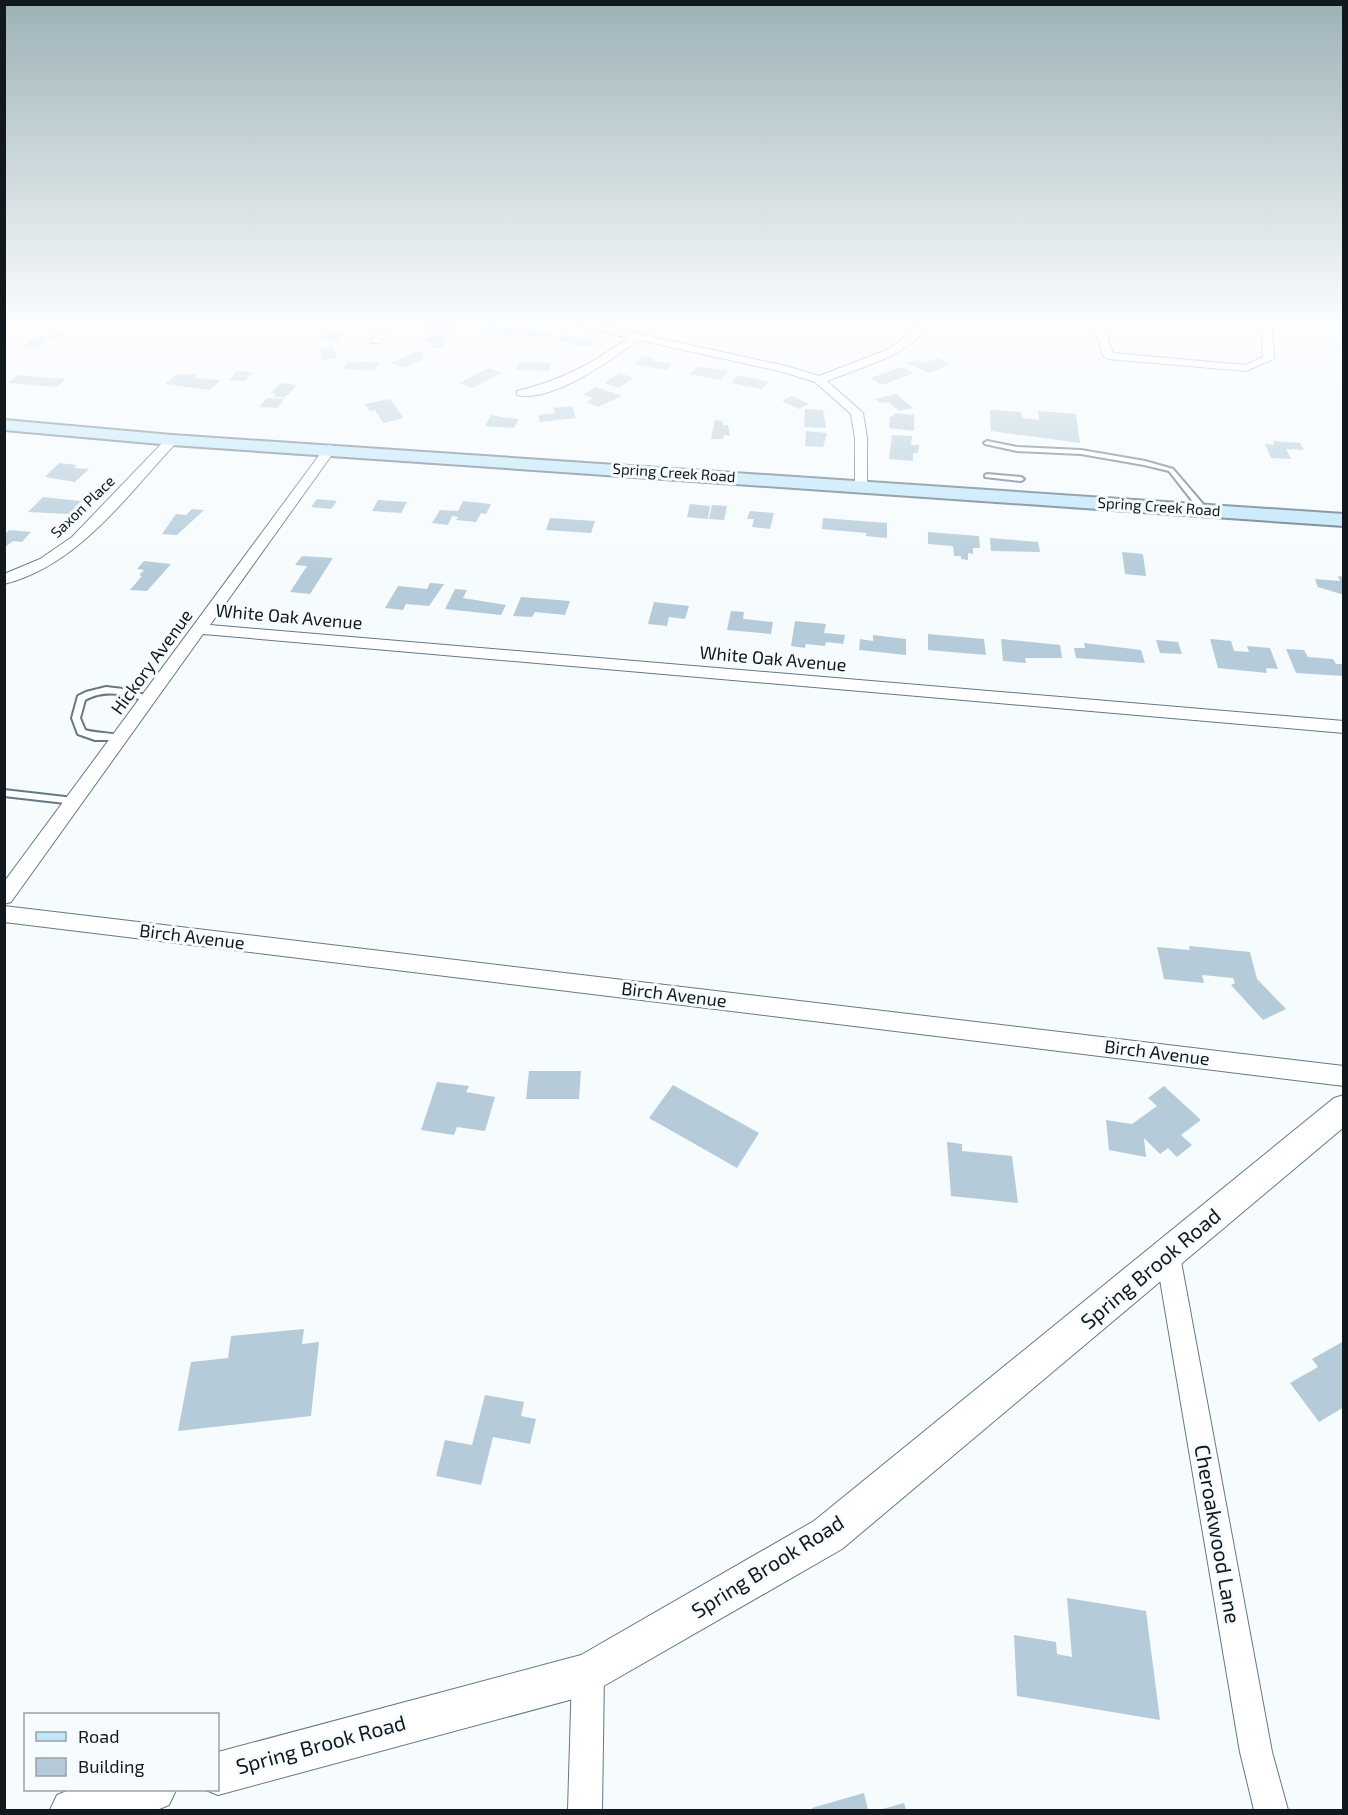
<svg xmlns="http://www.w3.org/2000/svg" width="1348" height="1815" font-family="'Exo 2',sans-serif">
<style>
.building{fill:#b5cbd9}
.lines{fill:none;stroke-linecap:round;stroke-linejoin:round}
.service-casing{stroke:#657986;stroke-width:4}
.minor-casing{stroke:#657986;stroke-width:2}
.tertiary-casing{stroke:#657986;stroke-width:2}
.secondary-casing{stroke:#657986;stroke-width:4}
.service{fill:#fff;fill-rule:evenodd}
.minor{fill:#fff;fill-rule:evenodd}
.tertiary{fill:#fff;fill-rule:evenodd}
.secondary{fill:#bfe6fa;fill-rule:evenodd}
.labels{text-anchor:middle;stroke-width:6;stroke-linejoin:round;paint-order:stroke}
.far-street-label{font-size:15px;fill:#11191e;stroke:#f6fbfe}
.street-label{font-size:18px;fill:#11191e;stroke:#f6fbfe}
.near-street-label{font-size:21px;fill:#11191e;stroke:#f6fbfe}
</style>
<rect width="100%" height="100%" fill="#f6fbfe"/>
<!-- building -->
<g class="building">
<polygon points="426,323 454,323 449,332 422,330"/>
<polygon points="484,326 516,329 512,336 479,333"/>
<polygon points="523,328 552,332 547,338 518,335"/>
<polygon points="329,330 345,331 337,341 320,340"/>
<polygon points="55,333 63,334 57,339 48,338 37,348 23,347 36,336 50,337"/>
<polygon points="563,334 595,342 587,347 555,340"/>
<polygon points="429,335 450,337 441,348 430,348 433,343 423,343"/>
<polygon points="333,347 337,358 322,360 319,349"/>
<polygon points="417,351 425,353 420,356 426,358 405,368 391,363"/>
<polygon points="643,356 655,358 653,360 672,364 666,370 635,364"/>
<polygon points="938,358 951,364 929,373 907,363 916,359 925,363"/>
<polygon points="348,361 380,363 374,371 342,369"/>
<polygon points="519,362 551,363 549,371 516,370"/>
<polygon points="697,367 712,368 729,371 720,380 690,374"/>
<polygon points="902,367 914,373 882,385 870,378"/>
<polygon points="489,368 502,373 472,388 459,383"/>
<polygon points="237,371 253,372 245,381 229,380"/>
<polygon points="620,373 634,378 619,388 604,383"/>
<polygon points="176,374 198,374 195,378 221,380 210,390 165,384"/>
<polygon points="18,375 66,379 57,387 8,383"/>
<polygon points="738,375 769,382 761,389 731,383"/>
<polygon points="281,383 298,385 284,398 273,396 276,393 270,393"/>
<polygon points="596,387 622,396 598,407 586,402 593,398 583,395"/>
<polygon points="896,394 913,408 899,411 888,402 881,403 875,399"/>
<polygon points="792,396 809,404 799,409 782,401"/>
<polygon points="267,398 284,399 278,408 259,407"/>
<polygon points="390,399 403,418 383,423 375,410 370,411 365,404"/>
<polygon points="572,406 576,418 540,422 538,415 555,413 553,408"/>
<polygon points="805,409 823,410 826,428 804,427"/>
<polygon points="990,410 1021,412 1022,418 1039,420 1038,411 1076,414 1080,443 991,431"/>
<polygon points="894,413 914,415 914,431 889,428 890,416 894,417"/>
<polygon points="491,415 502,417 519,419 514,428 485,426"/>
<polygon points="715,420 723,421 722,425 728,425 730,436 724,435 723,439 711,439"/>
<polygon points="806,431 827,433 823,447 805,446"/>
<polygon points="892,435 912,436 911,445 919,445 918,453 913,453 913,461 889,459"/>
<polygon points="1273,441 1300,443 1304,450 1286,449 1291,459 1271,458 1265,444 1274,445"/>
<polygon points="59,463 77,465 74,468 89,469 75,482 45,477"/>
<polygon points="43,497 81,501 69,514 28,512"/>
<polygon points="317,499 337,501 331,509 311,507"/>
<polygon points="378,500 407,502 401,513 372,511"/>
<polygon points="463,501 491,504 486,514 481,513 476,522 456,520 458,517 452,516 448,525 432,523 440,510 458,511"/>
<polygon points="690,504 710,506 708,519 687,517"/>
<polygon points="712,505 727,506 724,520 709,519"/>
<polygon points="192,509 204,510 177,535 162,534 176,514 186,515"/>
<polygon points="750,511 774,513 770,529 752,527 754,519 747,519"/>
<polygon points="550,518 595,521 591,533 546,530"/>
<polygon points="823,518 887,523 887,538 866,536 866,533 822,529"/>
<polygon points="9,530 31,532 22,542 13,541 4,548 4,535"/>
<polygon points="928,532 979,536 980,548 973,548 973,554 968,553 968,560 961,559 961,556 954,556 953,546 928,544"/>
<polygon points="990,538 1038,542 1040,552 991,551"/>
<polygon points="1122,552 1143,554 1146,576 1125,574"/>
<polygon points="302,556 333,558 310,594 290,592 307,566 295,565"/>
<polygon points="144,561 171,564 147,591 130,590 142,576 139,575 144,570 137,569"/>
<polygon points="1338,576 1344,577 1344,595 1318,587 1315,579 1340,581"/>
<polygon points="430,583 444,584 429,606 406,604 403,610 385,608 398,586 427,589"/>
<polygon points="455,589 467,590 463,598 506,605 501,615 445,609"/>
<polygon points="521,597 570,601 565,615 535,612 532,617 513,616"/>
<polygon points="654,602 689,606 685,619 669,617 667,626 648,624"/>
<polygon points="731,611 744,612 743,619 773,622 771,634 727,630"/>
<polygon points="795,621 826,624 824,633 845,635 843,644 826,642 825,646 806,644 805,648 791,646"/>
<polygon points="928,634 984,639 986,655 928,650"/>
<polygon points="873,635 906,639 906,655 859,650 860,639 873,641"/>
<polygon points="1001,639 1060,645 1062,658 1025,658 1026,663 1003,661"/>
<polygon points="1210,639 1231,641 1234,651 1249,652 1247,646 1270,648 1278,669 1266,668 1267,673 1218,668"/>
<polygon points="1156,640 1178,642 1182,654 1160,653"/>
<polygon points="1084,643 1141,650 1145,663 1076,658 1074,648 1085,648"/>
<polygon points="1286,649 1304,650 1308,657 1333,659 1336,664 1344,664 1344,676 1296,673"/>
<polygon points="1189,946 1250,952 1257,979 1286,1009 1263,1020 1231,985 1235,983 1233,978 1202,975 1204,983 1164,979 1157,947 1190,950"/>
<polygon points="529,1071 581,1071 579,1099 526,1099"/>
<polygon points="437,1082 469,1086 466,1092 495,1097 485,1131 457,1127 454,1135 421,1130"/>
<polygon points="673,1085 759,1133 737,1168 649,1118"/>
<polygon points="1164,1086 1201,1120 1181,1135 1192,1145 1177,1157 1168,1148 1160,1154 1144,1138 1146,1157 1109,1150 1106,1120 1132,1124 1157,1106 1148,1098"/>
<polygon points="947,1142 962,1144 962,1151 1012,1156 1018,1203 951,1196"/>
<polygon points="304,1329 302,1344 319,1342 311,1416 178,1431 191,1362 228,1358 231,1336"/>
<polygon points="1344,1341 1344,1407 1319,1422 1290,1383 1318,1367 1312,1359"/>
<polygon points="485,1395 524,1402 521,1416 536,1419 530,1444 493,1437 481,1485 436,1476 445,1440 472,1445"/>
<polygon points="1067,1598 1146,1611 1160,1720 1017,1696 1014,1635 1056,1642 1057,1654 1072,1657"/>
<polygon points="864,1793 868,1810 812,1810 812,1808"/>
<polygon points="904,1803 906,1810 879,1810"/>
</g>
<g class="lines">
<defs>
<g id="service">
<polygon points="987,441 1017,447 1081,450 1145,461 1173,469 1208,510 1201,512 1169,471 1144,465 1081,454 1017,451 985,444 984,443"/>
<polygon points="987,474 1021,477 1024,479 1021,481 985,477 985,475"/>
<path d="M106 687 123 689 152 697 153 699 149 702C127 695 107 688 85 700L80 718 85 730C97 734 117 732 125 738L123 740H95L78 734 72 718 78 696 86 692Z"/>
<polygon points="4,790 74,798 79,801 74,804 4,796"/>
</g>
<g id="minor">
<polygon points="384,323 394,323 380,343 372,343 371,341"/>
<path d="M570 323H590L786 366 819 376 889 349 922 323H933C907 356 865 366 827 381L863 413 867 438V486L861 490 855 486V438L851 414 815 382 783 372 639 340C611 360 552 403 517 395V391C562 380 590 365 628 338Z"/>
<polygon points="1093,323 1103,323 1113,353 1245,365 1263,357 1262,323 1272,323 1274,359 1246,371 1108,359 1103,356"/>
<path d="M172 436 176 437V443C127 495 78 566 4 584V574L40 559 72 537 168 437Z"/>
<polygon points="330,445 336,449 210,625 1344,721 1344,733 203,634 11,902 4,904 4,882 326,446"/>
<polygon points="4,906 1344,1066 1344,1086 4,922"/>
<polygon points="1168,1244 1177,1247 1180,1256 1272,1752 1288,1810 1254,1810 1240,1752 1156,1256 1159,1247"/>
<polygon points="588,1658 599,1663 604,1674 602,1810 568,1810 572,1674 577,1663"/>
</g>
<g id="tertiary">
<polygon points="1344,1095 1344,1127 842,1549 588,1695 218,1795 206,1790 218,1790 218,1752 581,1655 814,1521 1334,1098"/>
<polygon points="69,1790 176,1790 169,1805 157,1810 50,1810 57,1795"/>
</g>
<polygon id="secondary" points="4,420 172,435 1344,514 1344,526 172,445 4,430"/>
</defs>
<!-- service casing -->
<use href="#service" class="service-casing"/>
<!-- minor casing -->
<use href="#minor" class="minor-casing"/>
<!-- tertiary casing -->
<use href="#tertiary" class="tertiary-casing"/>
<!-- secondary casing -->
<use href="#secondary" class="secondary-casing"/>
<!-- service -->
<use href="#service" class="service"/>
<!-- minor -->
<use href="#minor" class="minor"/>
<!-- tertiary -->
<use href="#tertiary" class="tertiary"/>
<!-- secondary -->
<use href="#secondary" class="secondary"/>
</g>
<!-- sky -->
<linearGradient id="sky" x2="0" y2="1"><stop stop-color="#9cb2b7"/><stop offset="0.56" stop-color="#fbfdff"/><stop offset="1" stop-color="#fbfdff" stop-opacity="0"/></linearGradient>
<rect width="1348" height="577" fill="url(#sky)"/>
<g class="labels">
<!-- far-street labels -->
<g class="far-street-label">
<text transform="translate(674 473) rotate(4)" y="5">Spring Creek Road</text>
<text transform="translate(83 507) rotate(-44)" y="5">Saxon Place</text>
<text transform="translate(1159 507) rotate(4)" y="5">Spring Creek Road</text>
</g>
<!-- street labels -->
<g class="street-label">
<text transform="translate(289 617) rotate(5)" y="6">White Oak Avenue</text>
<text transform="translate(773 659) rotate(5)" y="6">White Oak Avenue</text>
<text transform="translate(152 662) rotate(-54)" y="6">Hickory Avenue</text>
<text transform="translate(192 937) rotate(7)" y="6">Birch Avenue</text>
<text transform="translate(674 995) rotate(7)" y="6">Birch Avenue</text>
<text transform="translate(1157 1053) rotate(7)" y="6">Birch Avenue</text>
</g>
<!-- near-street labels -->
<g class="near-street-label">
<text transform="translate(1151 1269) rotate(-40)" y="7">Spring Brook Road</text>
<text transform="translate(1217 1534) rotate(80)" y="7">Cheroakwood Lane</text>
<text transform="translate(768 1567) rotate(-32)" y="7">Spring Brook Road</text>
<text transform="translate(321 1745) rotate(-15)" y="7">Spring Brook Road</text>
</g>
</g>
<!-- border -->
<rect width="1348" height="1815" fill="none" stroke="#11191e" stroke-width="12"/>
<!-- legend -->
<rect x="24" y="1713" width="195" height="78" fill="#f6fbfe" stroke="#9aa1a4" stroke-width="1.5"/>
<rect x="36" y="1732" width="30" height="9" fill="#bfe6fa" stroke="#9aa1a4" stroke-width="1.5"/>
<text x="78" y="1743" font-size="18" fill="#11191e">Road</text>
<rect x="36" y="1758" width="30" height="18" fill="#b5cbd9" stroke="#9aa1a4" stroke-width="1.5"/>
<text x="78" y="1773" font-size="18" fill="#11191e">Building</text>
</svg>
